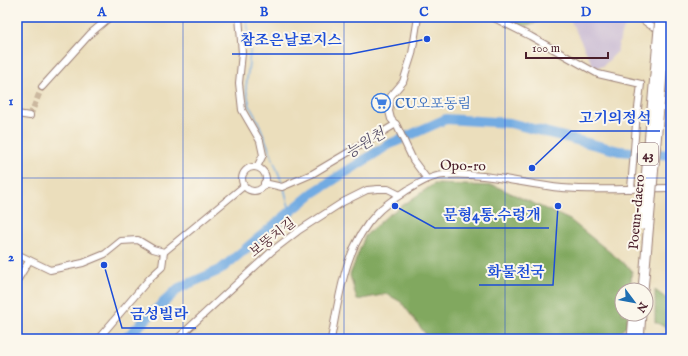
<svg xmlns="http://www.w3.org/2000/svg" width="688" height="356" font-family="'IM FELL English','Noto Serif KR',serif">
<style>
.industrial{fill:#ccbed4}
.forest{fill:#81a85e;stroke:#666444}
.lines{fill:none;stroke-linecap:round;stroke-linejoin:round}
.stream{stroke:#72abe2;stroke-width:1.5}
.river{stroke:#72abe2;stroke-width:10}
.minor-tunnel{stroke:#cbb89f;stroke-width:6;stroke-dasharray:6 3;stroke-linecap:butt}
.minor-casing{stroke:#9a7e74;stroke-width:8}
.highway-casing{stroke:#9a7e74;stroke-width:11}
.minor{stroke:#fff;stroke-width:6}
.highway{stroke:#fff;stroke-width:9}
.highway-bridge-casing{stroke:#9a7e74;stroke-width:11;stroke-linecap:butt}
.highway-bridge{stroke:#fff;stroke-width:9}
.grid{fill:none;stroke:#1d4ed8;stroke-width:1;stroke-opacity:0.55}
.labels{text-anchor:middle;stroke-width:4;stroke-linejoin:round;paint-order:stroke}
.shield{fill:#fbf7ec;stroke:#7f6065;stroke-width:1}
.shield-label{font-size:13px;font-weight:bold;fill:#4a1f2b}
.shop-label{font-size:14px;fill:#366cbe;stroke:#fbf7ec;text-anchor:start}
.street-label{font-size:14px;fill:#4a1f2b;stroke:#fbf7ec}
.water-label{font-size:15px;font-style:italic;fill:#58506b;stroke:#fbf7ec}
.leader{fill:none;stroke:#1d4ed8;stroke-width:1.5}
.callout-dot{fill:#1d4ed8;stroke:#fbf7ec;stroke-width:1.5}
.callout-label{font-size:15px;text-anchor:middle;font-weight:bold;fill:#1d4ed8;stroke:#fbf7ec;stroke-width:4;stroke-linejoin:round;paint-order:stroke}
.neatline{fill:none;stroke:#1d4ed8;stroke-width:1.5}
.grid-label{font-size:13px;text-anchor:middle;font-weight:bold;fill:#1d4ed8}
</style>
<rect width="100%" height="100%" fill="#fbf7ec"/>
<filter id="ink" filterUnits="userSpaceOnUse"><feTurbulence type="fractalNoise" baseFrequency=".025" numOctaves="2"/><feDisplacementMap in="SourceGraphic" scale="8" xChannelSelector="R" yChannelSelector="G"/><feConvolveMatrix kernelMatrix="1 2 1 2 8 2 1 2 1" color-interpolation-filters="sRGB"/></filter>
<filter id="wash" filterUnits="userSpaceOnUse"><feTurbulence type="fractalNoise" baseFrequency=".012" numOctaves="4" result="noise"/><feDisplacementMap in="SourceGraphic" scale="16" xChannelSelector="R" yChannelSelector="G"/><feGaussianBlur stdDeviation="0.9" result="paint"/><feColorMatrix in="noise" values="0 0 0 0 0 0 0 0 0 0 0 0 0 0 0 0 0 1.4 0 .05"/><feComposite in="paint" operator="in"/></filter>
<g filter="url(#wash)">
<rect width="100%" height="100%" fill="#ebdebc"/>
<!-- industrial -->
<polygon class="industrial" points="569,17 629,17 629,19 621,34 617,52 603,66 594,68"/>
<!-- forest -->
<g class="forest">
<path d="M505 17H539L540 21C523 28 519 27 505 17Z"/>
<polygon points="434,184 495,186 570,220 632,270 630,290 622,290 622,314 628,314 626,327 613,339 590,339 583,333 583,339 428,339 424,332 401,302 387,294 357,300 350,275 365,236 387,216"/>
<polygon points="655,290 671,302 671,330 655,322"/>
</g>
<g class="lines">
<!-- stream -->
<g class="stream">
<polyline points="246,17 251,45 246,88 250,107 258,121 283,185"/>
<polyline points="284,188 290,211"/>
</g>
<!-- river -->
<polyline class="river" points="125,339 179,288 220,270 313,193 388,145 446,119 510,123 619,151 671,155"/>
</g>
</g>
<g filter="url(#ink)">
<g class="lines">
<!-- minor-tunnel -->
<polyline class="minor-tunnel" points="30,116 42,87"/>
<defs>
<g id="minor">
<polyline points="239,17 242,53 239,83 242,110 260,141 263,155 257,167"/>
<polyline points="418,17 412,54 403,82 391,96 389,111 391,119 397,126 413,160 427,179"/>
<polyline points="492,17 530,36 598,74 641,84 636,124 631,189"/>
<polyline points="639,17 650,25 671,35"/>
<polyline points="42,87 91,33 110,17"/>
<polyline points="17,114 30,116"/>
<circle cx="254" cy="179" r="12"/>
<polyline points="264,183 282,187 312,174 396,124"/>
<polyline points="17,254 50,270 83,263 105,254 121,241 138,240 153,249 164,252 244,186"/>
<polyline points="17,281 29,261"/>
<polyline points="98,339 150,278 162,267 164,252"/>
<polyline points="177,339 272,251 298,231 343,202 367,190 378,189 388,189 400,195"/>
<path d="M331 339C340 295 344 247 377 213 385 204 396 198 406 191 418 184 430 176 444 175 484 172 523 184 562 188 598 191 635 188 671 188"/>
</g>
<g id="highway">
<polyline points="632,339 634,314"/>
<polyline points="639,339 641,314"/>
</g>
</defs>
<!-- minor casing -->
<use href="#minor" class="minor-casing"/>
<!-- highway casing -->
<use href="#highway" class="highway-casing"/>
<!-- minor -->
<use href="#minor" class="minor"/>
<!-- highway -->
<use href="#highway" class="highway"/>
<defs>
<g id="highway-bridge">
<polyline points="642,225 660,17"/>
<polyline points="643,290 667,17"/>
</g>
</defs>
<!-- highway-bridge casing -->
<use href="#highway-bridge" class="highway-bridge-casing"/>
<!-- highway-bridge -->
<use href="#highway-bridge" class="highway-bridge"/>
</g>
</g>
<!-- grid -->
<path class="grid" d="M183 17V339M344 17V339M505 17V339M17 178H671"/>
<!-- icons -->
<defs>
<symbol id="supermarket-ring" viewBox="-11 -11 22 22"><circle r="9.5" fill="#fbf7ec" stroke="#3f7fe0" stroke-width="1.5"/><path d="M-6-5.5h2.5l.6 2H6L4.5 2H-2.5L-4.4-4H-6ZM-1.5 3.2a1.3 1.3 0 1 0 .1 0ZM3 3.2a1.3 1.3 0 1 0 .1 0Z" fill="#3f7fe0"/></symbol>
</defs>
<g fill-rule="evenodd">
<use href="#supermarket-ring" x="370" y="92" width="22" height="22"/>
</g>
<g class="labels">
<!-- shield labels -->
<rect class="shield" x="638" y="143" width="20" height="22" rx="3"/>
<g class="shield-label">
<text x="648" y="159">43</text>
</g>
<!-- shop labels -->
<g class="shop-label">
<text x="395" y="108">CU오포동림</text>
</g>
<!-- street labels -->
<g class="street-label">
<text transform="translate(463 165) rotate(1)" y="5">Opo-ro</text>
<text transform="translate(636 212) rotate(-85)" y="5">Poeun-daero</text>
<text transform="translate(272 237) rotate(-38)" y="5">보뚱치길</text>
</g>
<!-- water labels -->
<g class="water-label">
<text transform="translate(365 143) rotate(-31)" y="5">능원천</text>
</g>
</g>
<!-- callouts -->
<path class="leader" d="M427 39L350 54H232M532 168L571 131H660M395 206L435 228H549M558 206L553 285H479M104 265L122 328H196"/>
<g class="callout-dot">
<circle cx="427" cy="39" r="4"/>
<circle cx="532" cy="168" r="4"/>
<circle cx="395" cy="206" r="4"/>
<circle cx="558" cy="206" r="4"/>
<circle cx="104" cy="265" r="4"/>
</g>
<g class="callout-label">
<text x="291" y="45">참조은날로지스</text>
<text x="615" y="123">고기의정석</text>
<text x="492" y="220">문형4통.수렁개</text>
<text x="516" y="277">화물천국</text>
<text x="159" y="319">금성빌라</text>
</g>
<!-- margin -->
<rect width="688" height="356" fill="none" stroke="#fbf7ec" stroke-width="44"/>
<!-- north arrow -->
<g transform="translate(634 302) rotate(122)"><circle r="19" fill="#fbf7ec" stroke="#b4a19f"/>
<path d="M0-3L7 15L0 10L-7 15Z" fill="#1f6fb2"/>
<text y="-6" font-size="11" font-weight="bold" text-anchor="middle" fill="#4a1f2b">N</text>
</g>
<!-- scale -->
<path d="M526 52v6h82v-6" fill="none" stroke="#4a1f2b" stroke-width="2"/>
<text x="532" y="52" font-size="12" fill="#4a1f2b" stroke="#fbf7ec" stroke-width="3" paint-order="stroke">100 m</text>
<rect x="22" y="22" width="644" height="312" class="neatline"/>
<g class="grid-label">
<text x="102" y="16">A</text>
<text x="264" y="16">B</text>
<text x="424" y="16">C</text>
<text x="586" y="16">D</text>
<text x="11" y="105">1</text>
<text x="11" y="261">2</text>
</g>
</svg>
